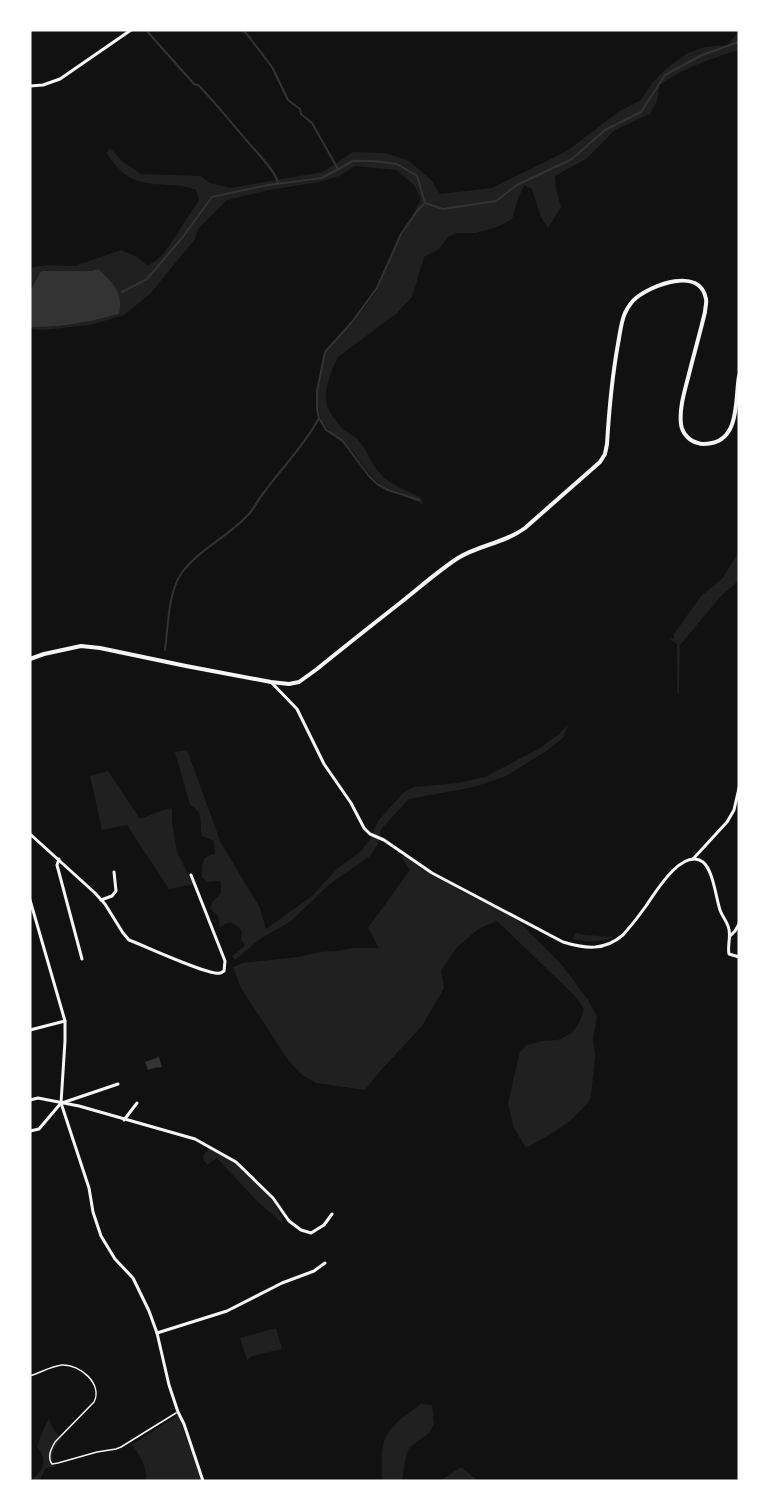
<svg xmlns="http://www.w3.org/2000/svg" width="769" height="1511" font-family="'Asap Condensed',sans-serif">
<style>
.green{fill:#202020}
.water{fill:#333}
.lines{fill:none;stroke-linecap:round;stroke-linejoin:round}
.stream{stroke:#333;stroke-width:2}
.service{stroke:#f5f5f5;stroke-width:1.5}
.minor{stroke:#f5f5f5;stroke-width:3}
.tertiary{stroke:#f5f5f5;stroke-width:4}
</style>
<rect width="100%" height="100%" fill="#111"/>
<!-- green -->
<g class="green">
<path d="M739 31V50C711 59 684 67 660 85L657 101 650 114 615 130 586 159 555 176 556 189 561 207 548 228 541 217 532 189 524 185 518 199 512 219 497 227 476 233H457L448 237 439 249 424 257 412 297 396 314 338 357C332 368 324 390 326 401 328 411 336 422 343 429 348 433 354 435 358 440 367 449 370 462 378 471 387 484 407 490 421 498L423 504 384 487 373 478 352 450 335 437 322 423 317 402 318 385 324 356 333 343 352 324 377 291 399 241 421 199 414 185 396 170 355 166 339 176 320 182 269 190 227 200 198 229 195 239 150 294 124 315 90 325 43 330 30 329V327C60 328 90 322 119 314L98 269 91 271H41L30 291V272L33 267 48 265 75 266 121 250 137 257 148 266 163 255 199 200 196 190C186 186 178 185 168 185 134 183 126 180 106 153L110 148 122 161 141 174 201 176 210 183 230 188 323 172 353 152 386 153 409 161 431 180 440 194 492 188 567 151 618 112 641 100 652 83 667 68 688 53 705 47 727 45Z"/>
<polygon points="739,552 739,580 720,597 680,645 679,693 677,693 677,644 670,639 674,639 674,634 701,596 722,579"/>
<path d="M568 725 563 738 545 752 506 776 474 787 409 799 381 829 378 844 370 856 331 883 291 921 260 939 235 960 232 956 245 946 241 939 242 933 240 928 230 922 220 927 218 916 214 913 210 908 213 901C221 895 223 891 220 881L206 882 202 877C202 865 201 856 215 854L214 841 202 836C199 822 205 813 190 805L175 752 187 750 221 843 260 908 266 929 312 896 337 869 361 851 371 838 378 821 404 792 414 787 458 783 485 777 540 748 559 734Z"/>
<polygon points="108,771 140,819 166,809 172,808 172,822 177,852 193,884 169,889 127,825 102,830 90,776"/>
<polygon points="403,855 433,876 516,919 561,964 588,1000 597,1017 593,1038 595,1056 591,1096 588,1103 570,1121 552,1133 526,1148 514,1128 508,1103 520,1052 527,1045 542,1041 558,1040 572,1033 580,1021 584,1009 575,996 497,921 480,928 457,947 441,971 444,988 422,1026 381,1070 365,1090 316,1083 301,1074 288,1060 241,988 233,967 243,963 298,957 320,952 337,951 353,948 379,948 368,928 410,870 401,857"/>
<path d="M576 933 584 935 615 937C600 942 589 943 573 939Z"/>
<path d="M210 1149C218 1153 227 1157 235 1162 252 1173 280 1204 283 1224L257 1201 217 1158 207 1165 203 1159 204 1154Z"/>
<polygon points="276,1328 282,1349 252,1356 247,1360 240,1338"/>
<path d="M421 1404 432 1405 434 1424 429 1433 409 1448 406 1456 402 1481H382C382 1465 379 1442 391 1429 399 1419 411 1412 421 1404Z"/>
<path d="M178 1415 201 1481H146C147 1467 140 1455 132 1445Z"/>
<path d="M49 1419 52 1427 61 1439C55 1448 48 1456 56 1467L46 1468 39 1481H31C43 1470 49 1461 37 1447L44 1428Z"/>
<polygon points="461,1467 478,1481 440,1481"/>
</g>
<!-- water -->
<g class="water">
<path d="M98 269C113 282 124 294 119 314 90 322 60 328 30 327V291L41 271H91Z"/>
<polygon points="159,1057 162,1067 159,1068 158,1067 148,1070 145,1062"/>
</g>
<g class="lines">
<!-- stream -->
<g class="stream">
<path d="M146 30 194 84 198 85C216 103 231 123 248 142 256 152 276 171 278 183"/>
<polyline points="241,30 246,33 272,67 288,100 300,109 301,114 312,123 338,169"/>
<polyline points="425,203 443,209 496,201 517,185 572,159 605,130 641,112 665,75 702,55 739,42"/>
<polyline points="122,292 147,279 182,238 212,197 268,185 322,178 353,161 373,161 397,164 417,176 425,203"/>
<polyline points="419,500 388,490 377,484 369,476 342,440 326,430 319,418 317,409 317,391 325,352 352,322 377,288 401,234 417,211 425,203"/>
<path d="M165 650C168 628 168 593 181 574 198 550 226 538 246 517 254 510 258 499 265 491 283 466 305 445 319 418"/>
</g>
<!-- service -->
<path class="service" d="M30 1376C40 1373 51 1366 62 1365 80 1364 103 1384 94 1402L55 1442C51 1449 47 1457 52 1464L58 1463 97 1452 116 1449 121 1447 176 1413"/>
<!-- minor -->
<g class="minor">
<polyline points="30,86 43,85 60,79 131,30"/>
<path d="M271 682 297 709 324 764 351 803 364 828 370 834 384 840 432 873 563 942C586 949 604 951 623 935 631 926 639 916 646 906 655 893 682 847 703 862 713 870 716 898 720 910 722 916 726 920 728 926 732 935 727 944 729 954L739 957"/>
<path d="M30 834 95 893 105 904 123 933 129 940C143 945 209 976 220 973 222 973 223 971 224 971L225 961 191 875"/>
<polyline points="59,859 57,865 82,959"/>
<polyline points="693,859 727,822 734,810 739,788"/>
<polyline points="30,900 65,1021 65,1041 61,1103 39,1129 30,1131"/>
<polyline points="101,900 112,896 116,891 114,872"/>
<polyline points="730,936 735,931 739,924"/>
<polyline points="30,1030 65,1021"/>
<polyline points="30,1100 38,1098 79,1106 195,1139 236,1162 273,1198 289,1221 301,1230 311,1233 324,1225 332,1214"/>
<polyline points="61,1103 89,1188 93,1212 101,1236 115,1259 133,1278 149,1311 157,1333 169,1385 178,1412 184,1424 203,1481"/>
<polyline points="62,1103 118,1084"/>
<polyline points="124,1120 137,1103"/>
<polyline points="157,1333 227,1311 282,1283 314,1271 325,1263"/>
</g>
<!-- tertiary -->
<path class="tertiary" d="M30 659 44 654 81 646 100 648 186 666 271 682 289 684 299 682 317 669C344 647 372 625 400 603 419 588 438 571 458 558 479 545 505 543 525 528L600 462 605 454 607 444C609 411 612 377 618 344 620 333 621 322 625 313 628 307 631 302 636 298 652 285 700 266 706 299 707 302 705 308 705 312 700 333 694 354 689 374 685 390 679 408 681 424 682 433 689 441 698 443 702 445 707 444 712 443 740 437 735 398 739 376"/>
</g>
<!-- border -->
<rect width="769" height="1511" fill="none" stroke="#ffffff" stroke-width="63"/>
</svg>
